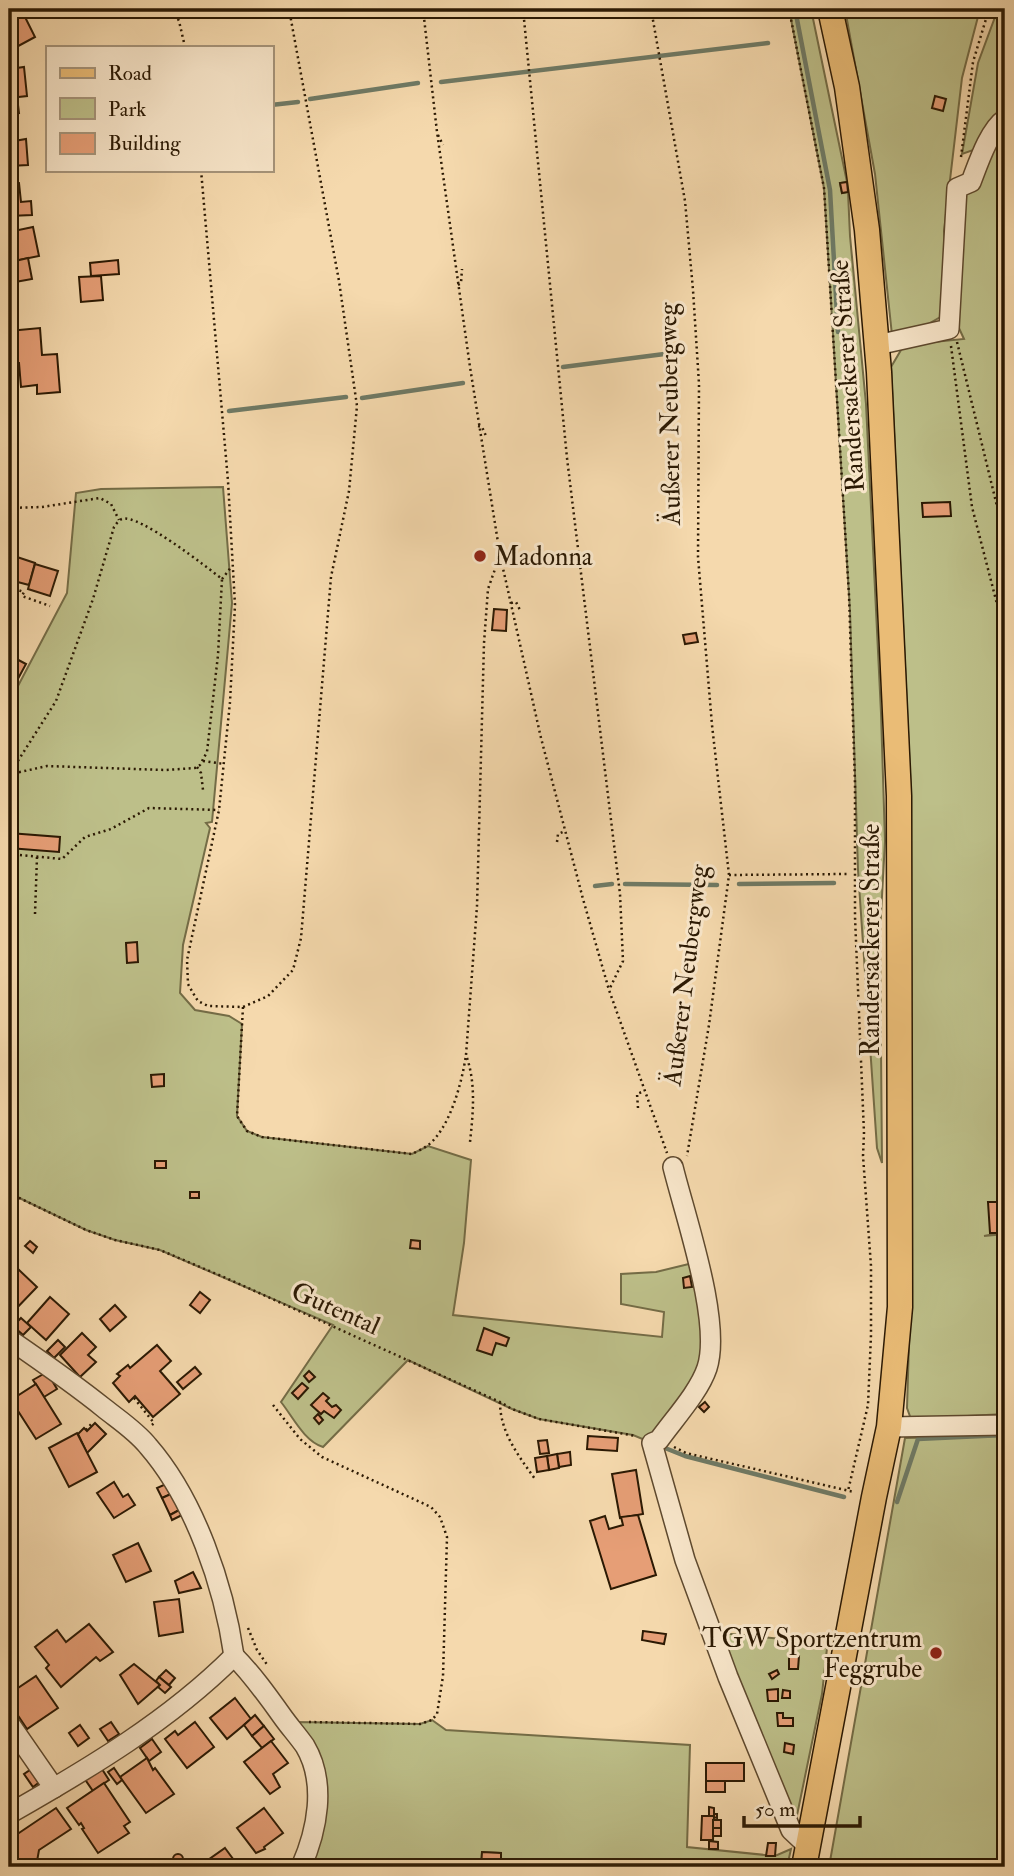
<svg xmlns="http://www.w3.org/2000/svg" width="1014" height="1876" font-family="'IM FELL Double Pica',serif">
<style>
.green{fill:#bdbf89;stroke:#746c46;stroke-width:2}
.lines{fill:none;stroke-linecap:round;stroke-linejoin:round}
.stream{stroke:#6f7a65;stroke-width:4.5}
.building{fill:#e69e76;stroke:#2b1903;stroke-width:2}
.minor-casing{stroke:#5e492e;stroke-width:22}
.major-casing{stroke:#2b1903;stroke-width:27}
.path{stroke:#2b1903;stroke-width:2.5;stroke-dasharray:2 3.5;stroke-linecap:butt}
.minor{stroke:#f8e6ca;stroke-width:19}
.major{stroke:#eabc76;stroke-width:24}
.poi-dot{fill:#8f2418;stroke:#f8e6ca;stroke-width:2.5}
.labels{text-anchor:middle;stroke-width:6;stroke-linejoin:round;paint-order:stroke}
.street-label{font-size:26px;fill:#2b1903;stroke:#f8e6ca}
.poi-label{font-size:26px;fill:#2b1903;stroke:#f8e6ca;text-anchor:start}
</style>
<rect width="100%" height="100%" fill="#f5d9ad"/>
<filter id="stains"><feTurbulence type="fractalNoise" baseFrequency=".00286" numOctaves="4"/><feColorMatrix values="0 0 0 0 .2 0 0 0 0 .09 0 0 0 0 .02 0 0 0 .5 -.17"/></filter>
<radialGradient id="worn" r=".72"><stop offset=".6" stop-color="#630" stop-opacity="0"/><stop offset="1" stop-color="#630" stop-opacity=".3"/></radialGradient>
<!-- green -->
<g class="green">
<polygon points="789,9 811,9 847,182 840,183 842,193 848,192 850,236 866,404 881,713 885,841 880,933 882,1163 877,1148 858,870 850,611 824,188"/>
<polygon points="845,9 980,9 962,78 944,231 949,312 923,327 892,335 875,174"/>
<polygon points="998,9 1005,9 1005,113 979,148 962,154 978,63"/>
<polygon points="1005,123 1005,444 1001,432 1005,448 1005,1232 984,1236 1005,1234 1005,1414 911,1419 907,1408 912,1246 911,794 891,367 904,345 964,339 958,326 964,199 987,151"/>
<path d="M223 487 232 603 212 822 206 823 210 828 183 945 180 993 195 1010 229 1016 242 1024 237 1116 247 1131 262 1137 412 1154 428 1146 471 1160 464 1243 453 1315 662 1337 664 1312 621 1304V1274L656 1272 697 1262 710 1354 652 1443 633 1435 539 1419 512 1409 408 1360 323 1447C304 1441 293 1417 281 1402L333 1325 160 1250 115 1240 86 1230 9 1193V703L67 593 76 493 101 489Z"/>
<polygon points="1005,1436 1005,1867 829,1867 905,1438"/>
<polygon points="721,1633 801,1641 827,1648 822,1694 795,1825"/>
<polygon points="432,1720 446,1730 690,1745 687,1847 775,1856 791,1849 787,1867 495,1867 501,1865 501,1853 482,1852 481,1867 301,1867 318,1808 297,1722 420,1724"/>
</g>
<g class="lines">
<!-- stream -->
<g class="stream">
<polyline points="795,9 830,190 838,332"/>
<polyline points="441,82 768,43"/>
<polyline points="310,99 418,83"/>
<polyline points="271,105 298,102"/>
<polyline points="563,367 680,352"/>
<polyline points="362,398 463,383"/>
<polyline points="229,411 346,397"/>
<polyline points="625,884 717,885"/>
<polyline points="739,884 834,883"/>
<polyline points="595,886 612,884"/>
<polyline points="665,1448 685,1456 844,1497"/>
<polyline points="897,1502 918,1439 1004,1435"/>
</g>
</g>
<!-- building -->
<g class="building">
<polygon points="22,11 35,37 9,51 9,18"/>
<polygon points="24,67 27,96 10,98 9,69"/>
<polygon points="9,90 10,98 17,97 19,113 9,114"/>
<polygon points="935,96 946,99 943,111 932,108"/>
<polygon points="13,129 14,141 26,139 28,165 9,166 9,130"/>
<polygon points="847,182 848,192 842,193 840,183"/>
<polygon points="19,183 21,202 31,201 32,215 9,216 9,184"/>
<polygon points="33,227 39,256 9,262 9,232"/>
<polygon points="28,258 32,279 15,282 11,262"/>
<polygon points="118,260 119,274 91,276 90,263"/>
<polygon points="101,276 103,300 81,302 79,277"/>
<polygon points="40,328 42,355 57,354 60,392 37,394 37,385 21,387 19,363 12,363 9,331"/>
<polygon points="9,462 16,463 12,488 9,488"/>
<polygon points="950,502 951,516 923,517 922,503"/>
<polygon points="9,555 17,557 10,580 9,579"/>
<polygon points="17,557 35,563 29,585 10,580"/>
<polygon points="35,564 58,571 50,596 28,589"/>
<polygon points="494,609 507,610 506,631 492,630"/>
<polygon points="696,633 698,642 685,644 683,635"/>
<polygon points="9,655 26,664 14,686 9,683"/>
<polygon points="9,833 60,837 59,852 9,848"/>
<polygon points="10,912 17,914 15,921 9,919"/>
<polygon points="137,942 138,962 127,963 126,943"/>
<polygon points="164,1074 164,1086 152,1087 151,1075"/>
<rect x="155" y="1161" width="11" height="7"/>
<rect x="190" y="1192" width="9" height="6"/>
<polygon points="988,1202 1005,1202 1005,1233 990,1233"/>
<polygon points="411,1240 420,1241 420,1249 410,1248"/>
<polygon points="30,1241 37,1247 33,1253 25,1246"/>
<polygon points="18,1269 37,1287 11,1314 9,1312 9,1279"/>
<polygon points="690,1276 692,1287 684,1288 683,1278"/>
<polygon points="200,1292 210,1300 200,1313 190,1305"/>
<polygon points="50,1297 69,1314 46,1340 27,1323"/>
<polygon points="115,1305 126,1317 110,1331 100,1319"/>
<polygon points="21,1318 31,1327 23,1335 13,1326"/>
<polygon points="484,1328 509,1338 506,1346 496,1343 492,1355 477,1350"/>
<polygon points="82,1333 96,1347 88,1355 96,1362 80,1377 60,1355"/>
<polygon points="58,1340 65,1347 54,1358 47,1351"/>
<polygon points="157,1345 171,1361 160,1371 180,1394 153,1417 135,1396 129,1402 113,1383 120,1376 117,1374 128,1365 130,1368"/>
<polygon points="195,1367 201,1374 183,1389 177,1382"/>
<polygon points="309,1371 315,1377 309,1382 304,1376"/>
<polygon points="47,1372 57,1389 44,1397 33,1380"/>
<polygon points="302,1383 308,1388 298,1399 292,1393"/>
<polygon points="36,1384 61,1424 36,1439 11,1400"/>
<polygon points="323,1393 329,1398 326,1401 332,1407 336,1405 341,1410 334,1418 324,1411 321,1414 311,1405"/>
<polygon points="705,1402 709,1407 704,1412 699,1407"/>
<polygon points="318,1414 323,1420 319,1424 314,1418"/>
<polygon points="95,1423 106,1434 87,1453 78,1434 84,1428 87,1431"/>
<polygon points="77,1433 97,1472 69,1487 49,1448"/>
<polygon points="588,1436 618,1438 617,1451 587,1449"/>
<polygon points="547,1440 549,1453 540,1454 538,1441"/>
<polygon points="570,1452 571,1465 559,1467 557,1454"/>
<polygon points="557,1454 559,1468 549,1470 547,1456"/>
<polygon points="547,1456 549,1470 537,1472 535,1458"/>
<polygon points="636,1470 643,1514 620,1518 612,1474"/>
<polygon points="114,1482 123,1497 128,1494 135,1505 114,1518 97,1493"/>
<polygon points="166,1484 171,1494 162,1498 157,1488"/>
<polygon points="173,1493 181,1509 170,1515 162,1498"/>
<polygon points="181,1509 184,1514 172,1520 170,1515"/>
<polygon points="638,1515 656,1575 611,1589 590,1521 605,1516 609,1529 623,1525 621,1517"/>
<polygon points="138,1543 151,1571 126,1582 113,1555"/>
<polygon points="193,1572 201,1588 179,1593 175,1581"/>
<polygon points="179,1599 183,1632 159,1636 154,1602"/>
<polygon points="89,1624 113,1652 100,1661 96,1657 61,1687 46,1668 49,1665 35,1647 57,1630 66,1642"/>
<polygon points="643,1631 666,1634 664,1644 642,1640"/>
<polygon points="789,1656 799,1656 798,1669 789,1669"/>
<polygon points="134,1664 160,1685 138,1704 120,1675"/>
<polygon points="166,1670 175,1678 169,1685 159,1677"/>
<polygon points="777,1670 779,1674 772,1679 769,1674"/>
<polygon points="36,1676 58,1708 27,1729 9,1702 9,1694"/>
<polygon points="159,1677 171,1687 165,1693 158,1687 160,1685 156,1681"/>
<polygon points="778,1689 778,1701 768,1701 767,1690"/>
<polygon points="783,1690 790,1691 790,1698 782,1698"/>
<polygon points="235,1698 251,1719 227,1739 210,1718"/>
<polygon points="777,1713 783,1713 783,1718 793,1718 793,1726 778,1726"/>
<polygon points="255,1715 264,1726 252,1736 244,1725"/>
<polygon points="111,1722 119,1734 108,1741 100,1729"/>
<polygon points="195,1722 214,1747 187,1768 165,1739 175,1731 178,1735"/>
<polygon points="80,1725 89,1738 78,1746 69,1733"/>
<polygon points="264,1726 274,1739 262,1748 252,1736"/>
<polygon points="152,1739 161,1752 149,1761 140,1748"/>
<polygon points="271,1741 288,1763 273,1774 280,1787 270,1794 244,1762"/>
<polygon points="785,1743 794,1745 793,1754 784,1752"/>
<polygon points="147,1758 153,1770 155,1768 174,1794 146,1813 120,1777"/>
<rect x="706" y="1763" width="38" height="18"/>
<polygon points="100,1766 109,1780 93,1791 84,1778"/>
<polygon points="33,1768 41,1781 33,1787 24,1774"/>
<polygon points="114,1768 122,1780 117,1784 108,1772"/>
<polygon points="9,1773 16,1785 9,1789"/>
<rect x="706" y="1781" width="19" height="11"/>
<polygon points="104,1783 130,1822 124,1826 129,1833 98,1853 82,1829 84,1828 81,1823 79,1825 67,1808"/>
<polygon points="709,1807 714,1808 714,1814 717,1814 717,1818 709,1816"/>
<polygon points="56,1808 71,1829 39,1850 36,1867 9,1867 13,1837"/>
<polygon points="264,1808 283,1833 264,1847 265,1849 256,1853 237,1828"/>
<polygon points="702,1816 714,1816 713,1840 701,1840"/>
<rect x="713" y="1820" width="8" height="8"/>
<rect x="713" y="1828" width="8" height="8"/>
<polygon points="709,1841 718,1842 718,1849 709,1849"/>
<polygon points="768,1843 776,1843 775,1856 766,1856"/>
<polygon points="225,1848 239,1867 198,1867"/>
<polygon points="482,1852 501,1853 501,1866 481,1867"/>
<circle cx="178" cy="1859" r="5"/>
</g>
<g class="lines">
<defs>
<g id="minor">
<path d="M877 345 949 329 957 188 971 182C978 164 989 130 1005 119"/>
<path d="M673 1167C685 1216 722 1322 707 1368 699 1392 674 1419 659 1440L652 1443 685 1560 728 1677 791 1830 808 1846"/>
<path d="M9 1339C41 1361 73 1383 104 1408 119 1420 136 1431 148 1446 195 1500 224 1586 234 1656"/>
<polyline points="889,1427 1005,1425"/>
<path d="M234 1656C252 1674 267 1695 282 1716 289 1726 298 1736 305 1746 327 1783 317 1831 301 1867"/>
<polyline points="9,1723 54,1788"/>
<path d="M9 1814C88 1769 169 1721 234 1656"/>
</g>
<polyline id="major" points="804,1867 874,1497 889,1427 900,1307 899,796 879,372 867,230 847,87 830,9"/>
</defs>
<!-- minor casing -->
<use href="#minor" class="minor-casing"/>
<!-- major casing -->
<use href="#major" class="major-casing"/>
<!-- path -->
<g class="path">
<polyline points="173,9 179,21 185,47"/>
<polyline points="423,9 437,132 470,367 500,555 541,738 583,899 609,990 667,1153"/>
<polyline points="523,9 567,458 620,894 623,961 609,990"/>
<polyline points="651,9 685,201 693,290 699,384 698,557 712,725 729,875 709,1025 687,1156"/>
<polyline points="789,9 824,188 849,595 855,784 855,917 864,1133 863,1156 871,1266 871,1335 868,1405 848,1491"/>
<polyline points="438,135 443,145"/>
<polyline points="961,157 973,62 989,9"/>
<polyline points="201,170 228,481 235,605 230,702 219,810 187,960 188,984 193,993 198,1001 208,1006 243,1007 268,996 293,970 301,938 331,577 349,491 357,406 339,281 289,9"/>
<polyline points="458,285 461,283 462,269"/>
<polyline points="957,342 1005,539"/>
<polyline points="951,346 972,507 1005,635"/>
<polyline points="478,426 482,427 486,436"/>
<polyline points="9,508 42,507 100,498 111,504 119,520"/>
<polyline points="222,579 232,566"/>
<polyline points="9,587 24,592 22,596 50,606"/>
<polyline points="511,603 516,602 520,610"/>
<polyline points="9,691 11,692"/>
<polyline points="203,761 224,764"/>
<polyline points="197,767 201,773 203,790"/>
<path d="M9 775 56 701 93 599 114 527C116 524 119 520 122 519 138 513 208 568 222 579L218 655 207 752 200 765 195 768 165 770 47 766 11 774"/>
<polyline points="557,842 558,834 565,831"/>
<polyline points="9,854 62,859 85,837 111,829 149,808 219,810"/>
<polyline points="729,875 848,874"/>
<polyline points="35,914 37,857"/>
<path d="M243 1007 237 1116 247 1131 262 1137 412 1154C416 1152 422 1149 427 1146 450 1129 462 1082 466 1055L477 906 484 643 488 589 500 555"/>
<path d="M467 1058C476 1085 473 1114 470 1142"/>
<polyline points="638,1108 637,1094 644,1091"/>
<polyline points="9,1193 86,1230 115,1240 160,1250 226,1278 500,1402 512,1409 539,1419 636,1436"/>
<polyline points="134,1398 154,1423 152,1425"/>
<path d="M500 1402C500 1432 518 1455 535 1479"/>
<polyline points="273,1405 300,1439 322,1457 431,1507 440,1517 447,1537 443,1676 437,1714 432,1720 420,1724 309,1722"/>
<polyline points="86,1430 93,1422"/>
<polyline points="674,1447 686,1453 854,1492"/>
<polyline points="248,1628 257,1650 268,1666"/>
</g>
<!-- minor -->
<use href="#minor" class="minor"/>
<!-- major -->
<use href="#major" class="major"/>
</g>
<!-- markers -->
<g class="poi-dot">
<circle cx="480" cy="556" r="7"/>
<circle cx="936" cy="1653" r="7"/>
</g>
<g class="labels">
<!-- street labels -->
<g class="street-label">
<text transform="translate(847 376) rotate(-94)" y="9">Randersackerer Straße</text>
<text transform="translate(669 414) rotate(-91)" y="9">Äußerer Neubergweg</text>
<text transform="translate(870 940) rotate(-90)" y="9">Randersackerer Straße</text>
<text transform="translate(685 975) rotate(-83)" y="9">Äußerer Neubergweg</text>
<text transform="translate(336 1308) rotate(24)" y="9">Gutental</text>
</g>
<!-- poi labels -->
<g class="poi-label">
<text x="494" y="565">Madonna</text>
<text x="922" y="1647" text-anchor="end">TGW Sportzentrum<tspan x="922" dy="30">Feggrube</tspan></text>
</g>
</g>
<!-- margin -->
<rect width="1014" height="1876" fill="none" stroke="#f5d9ad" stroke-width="35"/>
<rect x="10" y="10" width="993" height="1855" fill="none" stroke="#2b1903" stroke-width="3.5"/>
<rect x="18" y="18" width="979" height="1841" fill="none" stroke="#2b1903" stroke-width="2"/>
<!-- legend -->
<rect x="46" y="46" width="228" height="126" fill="#f8e6ca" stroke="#a6947a" stroke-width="2"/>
<rect x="60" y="68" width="35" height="10" fill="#eabc76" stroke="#a6947a" stroke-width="2"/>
<text x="108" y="80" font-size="21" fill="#2b1903">Road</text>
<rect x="60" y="98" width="35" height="21" fill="#bdbf89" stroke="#a6947a" stroke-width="2"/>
<text x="108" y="116" font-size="21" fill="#2b1903">Park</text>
<rect x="60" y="133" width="35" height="21" fill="#e69e76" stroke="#a6947a" stroke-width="2"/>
<text x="108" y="150" font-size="21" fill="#2b1903">Building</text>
<!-- scale -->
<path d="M744 1816v10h116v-10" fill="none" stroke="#2b1903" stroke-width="3.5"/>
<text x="755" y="1816" font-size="21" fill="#2b1903" stroke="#f8e6ca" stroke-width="5" paint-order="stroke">50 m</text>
<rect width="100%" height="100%" filter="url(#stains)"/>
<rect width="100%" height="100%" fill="url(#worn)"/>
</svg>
